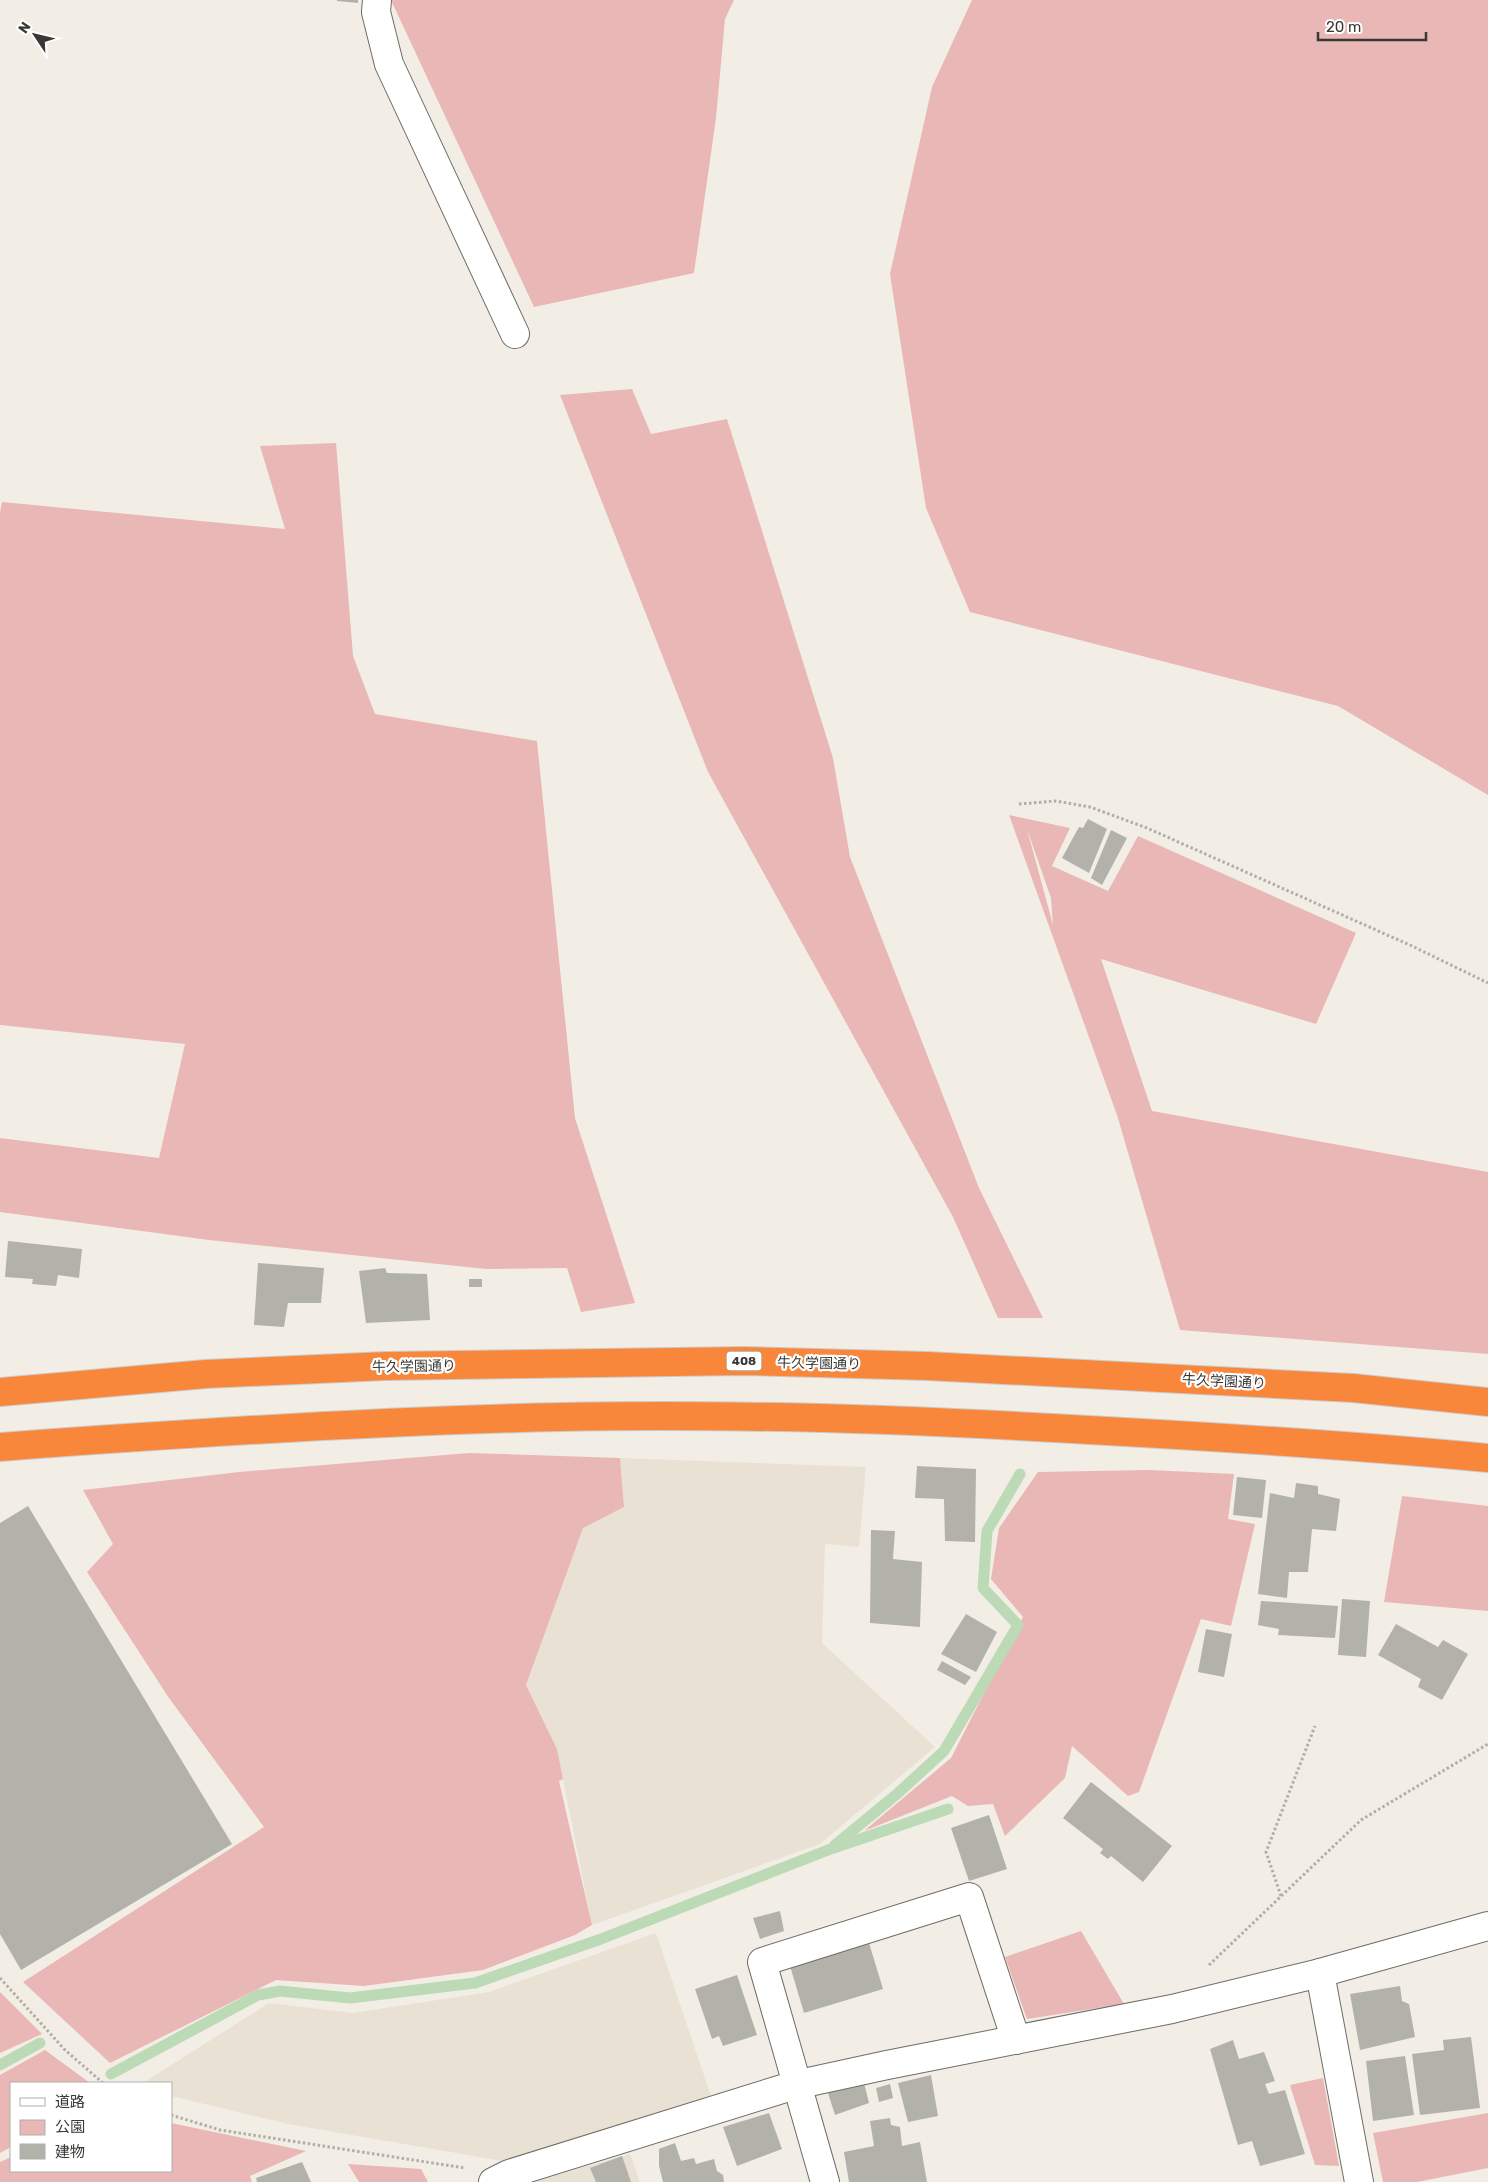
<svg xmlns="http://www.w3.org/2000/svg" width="1488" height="2182" font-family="Rubik,'Noto Sans JP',sans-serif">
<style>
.built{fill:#e9e1d3}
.green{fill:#e9b7b5;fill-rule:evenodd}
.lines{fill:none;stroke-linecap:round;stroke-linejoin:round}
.stream{stroke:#bbdab5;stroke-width:11}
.building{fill:#b2b2ab}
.street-casing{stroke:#706c66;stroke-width:30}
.highway-casing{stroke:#cccbca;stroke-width:30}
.path{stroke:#b1aea8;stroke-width:3;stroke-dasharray:2.5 2.5;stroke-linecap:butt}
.street{stroke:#fff;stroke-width:28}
.highway{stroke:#f9873b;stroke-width:28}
.labels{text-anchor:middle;stroke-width:4.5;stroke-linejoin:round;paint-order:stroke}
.shield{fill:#fff;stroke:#747472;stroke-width:1}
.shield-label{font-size:12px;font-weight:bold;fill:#393835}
.street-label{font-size:14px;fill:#393835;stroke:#fff}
</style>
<rect width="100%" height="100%" fill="#f2eee6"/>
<!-- built -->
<g class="built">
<polygon points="620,1458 866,1467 859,1547 825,1544 822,1643 935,1747 820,1844 592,1925 557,1749 526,1685 583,1527 624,1507"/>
<polygon points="656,1933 712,2099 515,2163 288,2124 171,2096 171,2083 143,2083 269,2003 353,2013 489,1992"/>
<polygon points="630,2154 640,2182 533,2182"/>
</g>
<!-- green -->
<g class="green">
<polygon points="391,0 734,0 725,19 716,118 694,273 534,307"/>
<polygon points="972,0 1488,0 1488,795 1338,706 970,612 926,508 890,274 932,87"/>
<polygon points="632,389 651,434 727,419 833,758 850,857 979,1188 1043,1318 998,1318 953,1217 708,772 560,395"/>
<polygon points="336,443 353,656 375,714 537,741 575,1118 635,1303 581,1312 567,1268 486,1269 209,1240 0,1212 0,1138 159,1158 185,1044 0,1025 0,513 2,502 285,529 260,446"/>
<path d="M1009 815 1070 828 1052 866 1108 891 1138 836 1356 933 1316 1024 1101 959 1152 1111 1488 1172V1354L1180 1330 1117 1115ZM1027 829 1051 898 1053 925Z"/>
<polygon points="469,1453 620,1458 624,1507 583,1528 526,1685 557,1749 563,1779 559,1781 592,1925 575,1935 483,1970 364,1986 276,1980 110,2063 23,1982 264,1827 169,1698 87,1572 113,1544 83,1490 239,1472"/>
<polygon points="1149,1470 1234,1474 1228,1519 1255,1524 1231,1626 1201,1619 1139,1792 1128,1796 1072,1746 1065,1778 1005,1836 993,1804 968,1806 952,1796 864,1831 951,1758 1023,1617 991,1579 999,1528 1038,1472"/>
<polygon points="1402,1496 1488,1506 1488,1611 1384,1602"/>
<polygon points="1081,1931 1124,2004 1027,2019 1005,1957"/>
<polygon points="0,1992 42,2034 0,2053"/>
<polygon points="45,2050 90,2083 11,2083 11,2147 0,2153 0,2075"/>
<polygon points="1323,2078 1339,2166 1315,2165 1290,2085"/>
<polygon points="1488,2113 1488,2168 1417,2182 1383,2182 1373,2133"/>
<polygon points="171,2123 306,2151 250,2176 252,2182 0,2182 0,2162 11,2157 11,2171 171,2171"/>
<polygon points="348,2164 421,2169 428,2182 359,2182"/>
</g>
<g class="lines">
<!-- stream -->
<g class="stream">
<polyline points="835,1845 897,1794 944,1751 1018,1625 983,1588 987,1531 1020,1474"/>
<polyline points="0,2065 40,2043"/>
<polyline points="111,2074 258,1995 280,1991 350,1998 475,1983 601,1939 828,1850 948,1809"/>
</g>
</g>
<!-- building -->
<g class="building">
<polygon points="337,0 358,0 358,3 337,1"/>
<polygon points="1088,819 1107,829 1089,873 1062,858 1079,827 1083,828"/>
<polygon points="1111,830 1127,838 1102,885 1091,878"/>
<polygon points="8,1241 82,1249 79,1278 58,1275 56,1286 32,1284 33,1279 5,1277"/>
<polygon points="258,1263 324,1268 321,1303 288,1303 284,1327 254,1325"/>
<polygon points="385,1268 387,1273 427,1274 430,1320 366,1323 359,1271"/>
<rect x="469" y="1279" width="13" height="8"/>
<polygon points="917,1466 976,1469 975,1542 945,1541 944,1499 915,1498"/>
<polygon points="1237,1477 1266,1480 1262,1518 1233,1515"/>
<polygon points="1296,1483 1318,1486 1318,1494 1340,1499 1336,1531 1312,1529 1308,1572 1289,1572 1287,1598 1258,1594 1270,1493 1294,1498"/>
<polygon points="28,1506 232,1844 21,1970 0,1934 0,1523"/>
<polygon points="871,1530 895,1531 893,1559 922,1562 920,1627 870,1623"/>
<polygon points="1342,1599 1370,1601 1366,1657 1338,1655"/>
<polygon points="1261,1601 1338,1606 1335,1638 1278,1635 1279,1629 1258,1625"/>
<polygon points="966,1614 997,1632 976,1672 941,1654"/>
<polygon points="1396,1624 1438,1647 1443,1640 1468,1654 1442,1700 1418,1687 1421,1679 1378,1655"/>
<polygon points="1206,1629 1232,1634 1224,1677 1198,1672"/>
<polygon points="942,1661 971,1677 965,1685 937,1670"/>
<polygon points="1091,1782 1172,1846 1143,1882 1111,1856 1108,1859 1100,1853 1103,1849 1063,1818"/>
<polygon points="989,1815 1007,1869 969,1881 951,1828"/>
<polygon points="780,1911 784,1931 760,1939 753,1918"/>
<polygon points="869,1943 883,1989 804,2013 790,1966"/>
<polygon points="737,1975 757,2035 723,2046 719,2036 712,2039 695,1989"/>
<polygon points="1400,1986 1402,2001 1409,2004 1415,2037 1360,2050 1350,1994"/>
<polygon points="1471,2037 1480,2108 1420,2115 1412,2054 1444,2050 1443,2040"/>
<polygon points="1233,2040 1239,2059 1264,2052 1275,2081 1265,2084 1269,2094 1285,2090 1305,2154 1260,2166 1252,2141 1238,2145 1210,2049"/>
<polygon points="1405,2056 1414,2115 1373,2121 1366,2061"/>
<polygon points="931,2075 938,2116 908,2122 898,2083"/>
<polygon points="864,2083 869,2103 835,2115 828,2093"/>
<polygon points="890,2084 893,2098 879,2102 876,2088"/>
<polygon points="769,2113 782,2149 737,2166 723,2127"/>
<polygon points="890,2118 891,2125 900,2127 902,2146 920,2142 927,2182 849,2182 844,2152 874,2146 870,2121"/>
<polygon points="675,2143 681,2161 694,2158 696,2164 714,2159 717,2171 723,2175 724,2182 663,2182 659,2166 659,2149"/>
<polygon points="622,2156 631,2182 596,2182 590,2168"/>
<polygon points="302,2162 311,2182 257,2182 256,2178"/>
</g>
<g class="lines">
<defs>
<g id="street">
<polyline points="377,0 376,12 389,64 515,334"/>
<polyline points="1320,1973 1359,2182"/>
<polyline points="493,2182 509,2174 795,2085 887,2065 1172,2009 1320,1973 1488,1926"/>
<polyline points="825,2182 762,1962 969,1897 1016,2040"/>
</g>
<g id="highway">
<polyline points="0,1392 206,1374 386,1366 744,1361 927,1366 1353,1388 1488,1402"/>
<path d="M0 1447C187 1433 374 1421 561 1417 743 1413 925 1420 1107 1431 1234 1438 1361 1446 1488 1458"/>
</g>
</defs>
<!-- street casing -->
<use href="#street" class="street-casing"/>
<!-- highway casing -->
<use href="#highway" class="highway-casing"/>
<!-- path -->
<g class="path">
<polyline points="1019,804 1056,801 1090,807 1147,828 1412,946 1488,983"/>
<polyline points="1281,1896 1266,1852 1315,1726"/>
<polyline points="1209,1965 1361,1820 1488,1744"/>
<polyline points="0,1978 65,2050 103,2083"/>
<polyline points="171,2115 220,2130 465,2168"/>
</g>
<!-- street -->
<use href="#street" class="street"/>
<!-- highway -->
<use href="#highway" class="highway"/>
</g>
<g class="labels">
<!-- shield labels -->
<rect class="shield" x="726.5" y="1351.5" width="35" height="19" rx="4"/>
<g class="shield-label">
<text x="744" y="1365">408</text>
</g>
<!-- street labels -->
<g class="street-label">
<text transform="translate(819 1363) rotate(1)" y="5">牛久学園通り</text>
<text transform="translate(414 1366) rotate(-1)" y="5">牛久学園通り</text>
<text transform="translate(1224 1381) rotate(3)" y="5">牛久学園通り</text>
</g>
</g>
<!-- legend -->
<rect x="10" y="2082" width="162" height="90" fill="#ffffff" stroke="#b0afae"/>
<rect x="20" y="2098" width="25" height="8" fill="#ffffff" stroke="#b0afae"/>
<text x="55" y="2107" font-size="15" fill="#393835">道路</text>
<rect x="20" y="2120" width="25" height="15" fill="#e9b7b5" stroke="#b0afae"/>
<text x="55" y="2132" font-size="15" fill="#393835">公園</text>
<rect x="20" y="2144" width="25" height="15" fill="#b2b2ab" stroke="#b0afae"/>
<text x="55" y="2157" font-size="15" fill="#393835">建物</text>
<!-- north arrow -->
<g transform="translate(35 35) rotate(305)" stroke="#ffffff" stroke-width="4" paint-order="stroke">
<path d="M0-4L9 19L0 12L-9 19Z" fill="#393835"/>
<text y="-8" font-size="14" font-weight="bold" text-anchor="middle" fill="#393835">N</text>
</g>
<!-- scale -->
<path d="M1318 32v8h108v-8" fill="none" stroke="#393835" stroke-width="2.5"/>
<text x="1326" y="32" font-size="15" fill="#393835" stroke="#ffffff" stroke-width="4" paint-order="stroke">20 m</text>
</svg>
